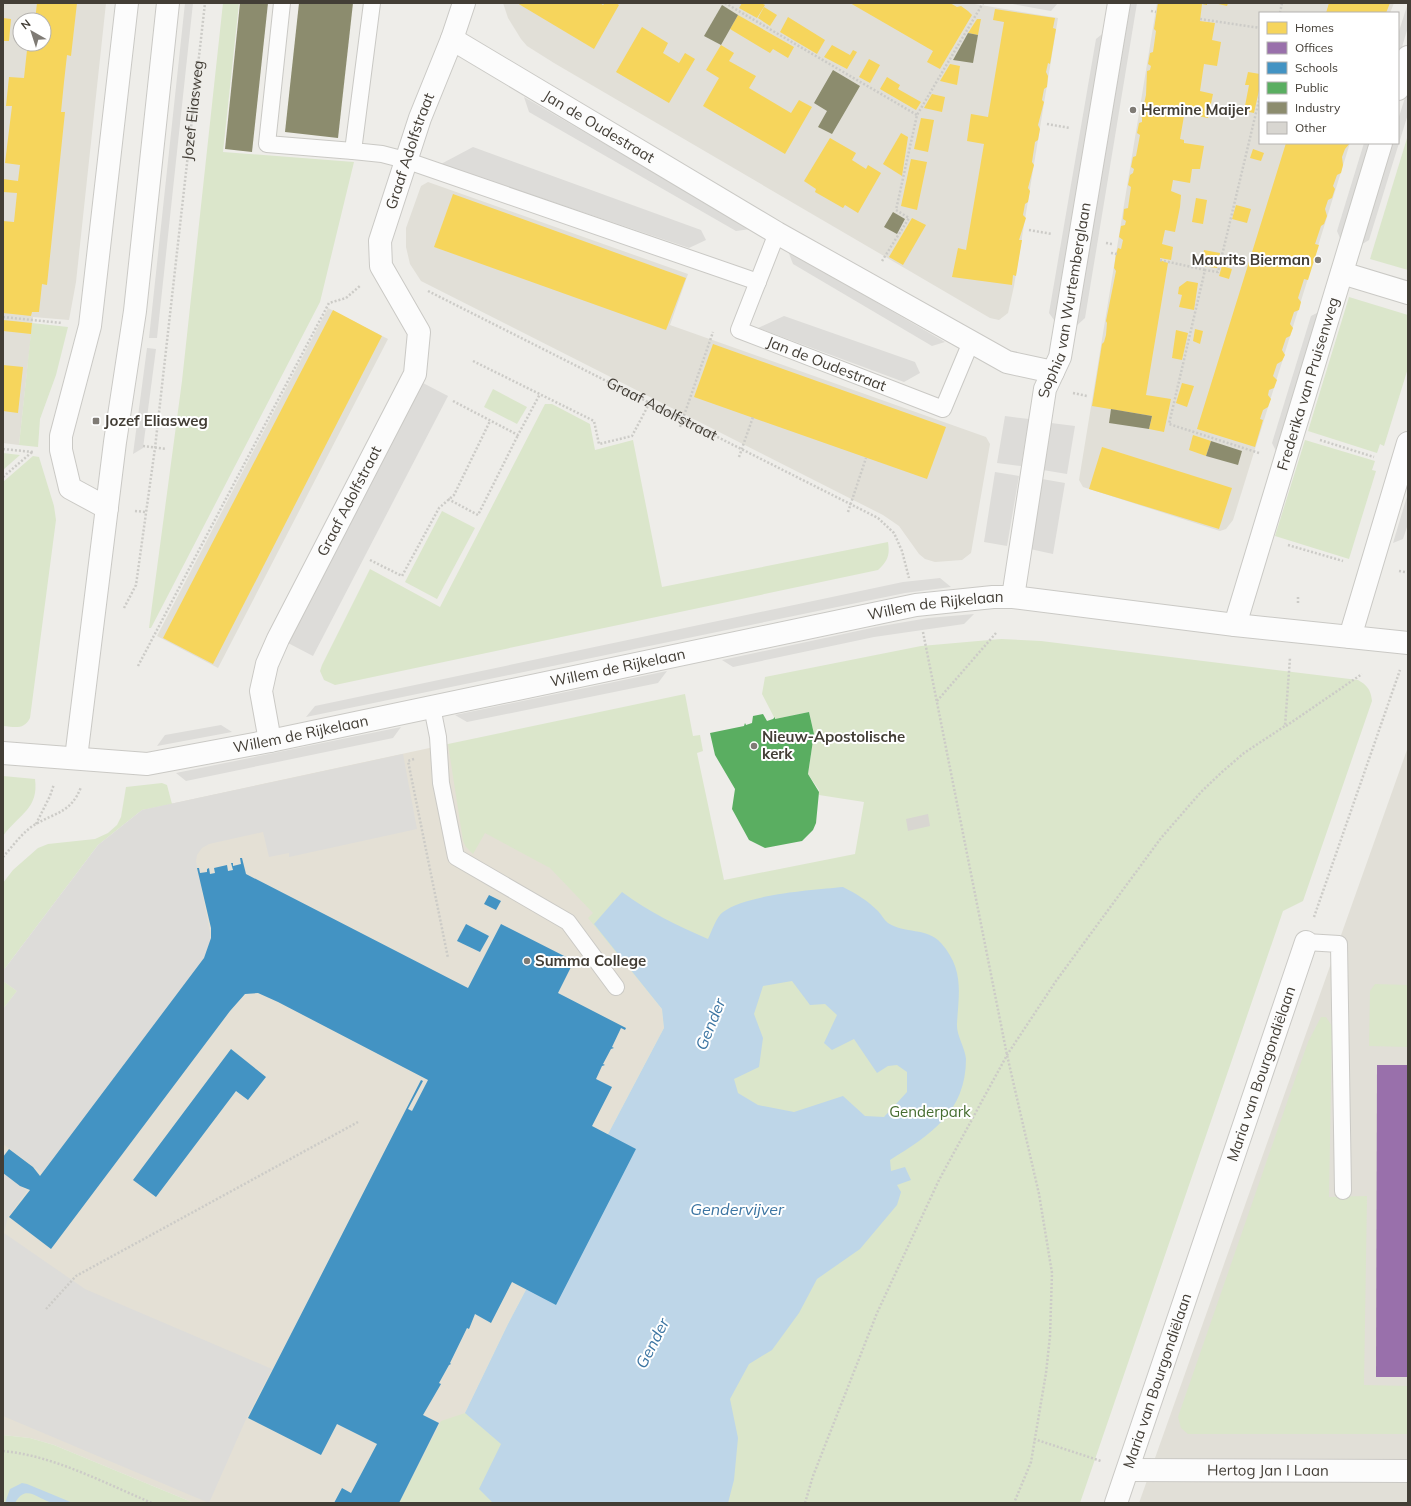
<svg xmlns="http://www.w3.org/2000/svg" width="1411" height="1506" font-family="Mulish,sans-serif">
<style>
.residential{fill:#e1dfd7;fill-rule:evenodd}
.education{fill:#e4e0d5}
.green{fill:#dbe6cb}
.parking{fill:#dddcd9}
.water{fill:#bed6e8;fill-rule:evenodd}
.homes{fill:#f6d55c}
.offices{fill:#9970ab}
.schools{fill:#4393c3}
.public{fill:#5aae61}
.industry{fill:#8c8c6e}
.building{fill:#d8d6d1}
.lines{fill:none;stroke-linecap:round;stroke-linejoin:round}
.service-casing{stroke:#cac9c5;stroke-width:18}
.minor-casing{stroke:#cac9c5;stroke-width:24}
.tertiary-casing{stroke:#cac9c5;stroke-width:24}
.path{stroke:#cccbc7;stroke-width:2.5;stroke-dasharray:2 2;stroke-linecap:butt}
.service{stroke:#fcfcfc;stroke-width:16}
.minor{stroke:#fcfcfc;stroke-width:22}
.tertiary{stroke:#fcfcfc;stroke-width:22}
.poi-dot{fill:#7f7b75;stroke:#fff;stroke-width:1.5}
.labels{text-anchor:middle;stroke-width:4;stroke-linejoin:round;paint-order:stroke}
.poi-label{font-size:15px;font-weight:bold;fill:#433e36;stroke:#fff;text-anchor:start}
.street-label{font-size:15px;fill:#433e36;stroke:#fff}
.park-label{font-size:15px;fill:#466d30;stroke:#fff}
.water-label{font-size:16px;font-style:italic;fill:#3c75a2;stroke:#fff}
</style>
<rect width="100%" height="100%" fill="#eeede9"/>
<!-- residential -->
<g class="residential">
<path d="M3 3H106L76 282 69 320 33 317 19 445 3 443ZM20 20H44V44H20Z"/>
<polygon points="503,3 969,3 1058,18 1014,286 1008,313 999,320 990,318 554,63 527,46 521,39 508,18"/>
<polygon points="1157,3 1394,3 1390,13 1260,13 1260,143 1350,143 1233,520 1226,529 1220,531 1083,487 1079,480"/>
<polygon points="428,182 688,274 670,325 986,437 990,444 971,553 962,560 935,562 925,559 919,554 899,526 883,515 421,281 410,264 406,247 406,228 421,186"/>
<polygon points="328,308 388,339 218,668 157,636"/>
<polygon points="1408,747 1408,1503 1139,1503"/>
</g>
<!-- education -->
<polygon class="education" points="448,744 595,912 589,918 662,1009 664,1028 508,1324 465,1413 419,1503 194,1503 54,1445 30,1438 3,1435 3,1009 17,991 3,981 3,971 142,810"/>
<!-- green -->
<g class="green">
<polygon points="223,3 239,3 223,152 354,162 320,302 151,628 149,628 182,381"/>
<polygon points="1408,135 1408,270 1370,259"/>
<polygon points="1349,297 1408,315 1408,368 1384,446 1380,444 1377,453 1308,431"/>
<polygon points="32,323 68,327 56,375 40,419 38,447 19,445"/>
<polygon points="493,389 527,407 517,424 484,407"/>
<path d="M545 404H552L590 424 595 450 633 440 662 587 888 542C890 555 888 561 878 570L335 685 324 680 320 671 322 665 370 569 440 607Z"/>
<polygon points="1305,440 1375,461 1372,470 1376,471 1349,559 1275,536"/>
<polygon points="3,453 20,455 3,470"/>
<path d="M33 456 39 457 54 506 56 520 30 718C24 730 15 727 3 726V482Z"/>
<polygon points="442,511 475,528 437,599 405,582"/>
<path d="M1001 639 1041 641 1358 680C1367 685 1371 690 1372 701L1303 901 1283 911 1080 1503H399L441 1421 465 1413 508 1324 664 1028 662 1009 588 918 593 913 550 868 485 833 473 854 466 847 463 841 448 744 685 694 693 736 700 735 703 751 697 753 724 880 855 854 864 802 819 795V790L808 774 814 734 809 712 775 719 762 694 765 677 921 646Z"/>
<path d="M3 776 35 779C39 809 19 814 3 836Z"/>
<polygon points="162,783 167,785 172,804 142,810 98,845 3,971 3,883 13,870 38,848 48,844 95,839 108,833 117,825 121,817 126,787"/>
<polygon points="3,981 17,991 3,1009"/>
<polygon points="1375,984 1408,985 1408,1047 1369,1046 1370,991"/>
<polygon points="1321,1017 1326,1017 1332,1026 1329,1197 1367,1196 1364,1385 1408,1386 1408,1434 1188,1434 1181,1428 1178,1417 1308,1042"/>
<polygon points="3,1435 30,1438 54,1445 194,1503 3,1503"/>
</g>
<!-- parking -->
<g class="parking">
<polygon points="185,3 193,3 157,338 149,338"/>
<polygon points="1007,3 1058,3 1051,11"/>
<polygon points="1128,3 1137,3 1085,318 1074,328"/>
<polygon points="1408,3 1408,27 1399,57 1398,34"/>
<polygon points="1106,31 1057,324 1049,313 1096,39"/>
<polygon points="1408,88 1408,114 1369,240 1359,246 1391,143 1398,143 1398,120"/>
<polygon points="524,97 751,229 736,231 529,112"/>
<polygon points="1364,143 1373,143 1342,243 1337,231"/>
<polygon points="473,147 701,230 706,240 689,248 441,164"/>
<polygon points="788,251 945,342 932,346 793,264"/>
<polygon points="1321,311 1277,453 1272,443 1311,316"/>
<polygon points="784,316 915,362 920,373 904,382 758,328"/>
<polygon points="147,348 156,349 143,448 133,454"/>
<polygon points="423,383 448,396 313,656 288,643"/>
<polygon points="1005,416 1029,419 1021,466 997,463"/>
<polygon points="1051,423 1075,426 1067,474 1043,470"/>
<polygon points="995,472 1019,476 1007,546 984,542"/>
<polygon points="1042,479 1065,483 1053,554 1030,549"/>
<polygon points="1408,493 1408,524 1403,539 1393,543"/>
<polygon points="940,578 951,587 905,593 306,717 315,706 903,582"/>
<polygon points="974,614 964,624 874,637 733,667 722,660 876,627 928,618"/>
<polygon points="667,671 658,683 467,722 455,715"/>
<polygon points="221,725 232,732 157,746 165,735"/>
<polygon points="401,727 393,738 186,781 176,773"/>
<polygon points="403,754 417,829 289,857 289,853 269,857 263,832 209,844 202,848 197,855 196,861 211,938 204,958 42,1173 3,1144 3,1009 17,991 3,981 3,971 98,845 142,810"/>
<polygon points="3,1173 27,1191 8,1217 4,1233 85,1289 272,1369 247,1417 209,1503 3,1416"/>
</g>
<!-- water -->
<g class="water">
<path d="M843 887C857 894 868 901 878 911 882 915 884 920 888 923 904 934 927 927 941 943 964 969 959 992 957 1023 956 1035 965 1047 966 1059 966 1112 930 1135 890 1160L891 1171 905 1167 911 1180 897 1185 901 1192 897 1205 860 1249 817 1279 799 1313 772 1350 749 1364 730 1399 738 1438 734 1480 728 1503H493L479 1489 501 1444 465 1413 508 1324 664 1028 662 1009 594 924 622 892C649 912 678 926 708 939 712 931 716 917 723 912 747 894 813 890 843 887ZM792 981 810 1005 825 1004 837 1015 824 1043 832 1050 854 1039 877 1073 888 1066 897 1065 907 1072V1092L884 1117 865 1116 843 1096 794 1112 758 1105 738 1093 734 1079 759 1067 763 1038 754 1014 763 986Z"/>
<path d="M22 1483 27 1484 73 1503C67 1503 60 1504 54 1503 39 1501 26 1482 15 1503H5L10 1489Z"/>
</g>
<!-- homes -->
<g class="homes">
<polygon points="37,3 77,3 71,56 67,55 64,82 61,112 65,112 47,285 42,284 39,312 32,312 31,316 3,313 3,221 14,222 17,193 3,192 3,179 18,181 20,165 5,163 12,106 6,106 9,77 24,78 27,50 32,51 33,44 44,44 44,20 35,20"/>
<polygon points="517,3 600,3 603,5 605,3 616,3 619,5 594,49"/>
<polygon points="742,3 761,3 765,5 757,18 739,8"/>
<polygon points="850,3 950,3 957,7 961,6 968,11 972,15 940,69 927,62 933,51"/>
<polygon points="1158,3 1207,3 1207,5 1202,4 1200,21 1215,23 1212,40 1221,42 1217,66 1204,64 1200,91 1213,94 1208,118 1188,114 1188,117 1184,116 1180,139 1184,140 1184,143 1204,146 1200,169 1192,169 1190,183 1173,180 1171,191 1181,195 1180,207 1175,232 1165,230 1162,244 1173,247 1171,260 1160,258 1160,260 1168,263 1146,395 1171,399 1164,432 1149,429 1152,416 1092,406 1102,344 1104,342 1106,335 1107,323 1106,321 1116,271 1114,268 1116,254 1118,248 1121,249 1123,240 1119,237 1121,226 1125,225 1126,221 1123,219 1124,209 1128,208 1131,187 1128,185 1130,175 1133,173 1134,169 1131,167 1133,157 1136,156 1140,135 1137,133 1139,123 1142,122 1142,118 1140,115 1141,105 1144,104 1146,95 1147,71 1150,70 1151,66 1148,64 1150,53 1153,52 1156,31 1154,29"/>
<polygon points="1214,3 1228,3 1227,6"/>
<polygon points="1329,3 1390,3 1386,13 1326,13"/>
<polygon points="764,7 777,15 770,26 758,18"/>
<polygon points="995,9 1055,18 1053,28 1056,29 1050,64 1048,63 1046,72 1048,76 1047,87 1044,89 1042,100 1044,102 1038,125 1040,129 1038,140 1035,142 1032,162 1034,165 1028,188 1030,191 1028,202 1025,204 1023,215 1026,218 1019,240 1022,240 1016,276 1013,275 1012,285 952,277 958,248 966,250 984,144 967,141 971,114 988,117 1004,22 993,20"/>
<polygon points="738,15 794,47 788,58 773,49 770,53 730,29"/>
<polygon points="788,17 825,40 817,54 780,32"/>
<polygon points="3,18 11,19 9,41 3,41"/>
<polygon points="977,19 981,19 978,35 968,33"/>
<polygon points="642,27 668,43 663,53 679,63 685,53 695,59 669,103 616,72"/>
<polygon points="721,45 734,53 729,61 756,76 749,88 791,113 799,100 812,107 785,154 703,106 719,78 706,70"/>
<polygon points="832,45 850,55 853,50 857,52 847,69 824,57"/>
<polygon points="869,59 880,65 870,83 859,77"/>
<polygon points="950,64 960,66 957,85 940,81"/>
<polygon points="1248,72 1260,74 1260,86 1254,113 1244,111 1249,85 1245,85"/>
<polygon points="887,77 900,85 898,89 921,102 916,110 880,89"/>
<polygon points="932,94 945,97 942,112 924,108"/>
<polygon points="921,118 934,120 928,152 914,149"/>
<polygon points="901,133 908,137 902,176 883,164"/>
<polygon points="830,138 856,153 852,160 866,169 868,165 881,173 858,213 845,205 843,208 815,192 816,189 804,181"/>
<polygon points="1286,143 1350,143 1345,149 1342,157 1343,165 1341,173 1337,175 1333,186 1335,189 1332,198 1328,200 1325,209 1327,216 1324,224 1321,226 1315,244 1319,245 1308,280 1304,279 1298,298 1301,302 1299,310 1294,312 1290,324 1293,328 1290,336 1286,338 1282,350 1285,355 1282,361 1277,364 1273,376 1277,380 1274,388 1269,390 1268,395 1271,399 1268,407 1263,410 1260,419 1263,420 1255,447 1197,429"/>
<polygon points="1253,149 1264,153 1261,161 1250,158"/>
<polygon points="911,159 927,162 917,210 901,206"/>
<polygon points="453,194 686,278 666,330 434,247"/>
<polygon points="1196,198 1207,200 1203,224 1192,222"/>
<polygon points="1236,205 1251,209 1247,223 1232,219"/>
<polygon points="912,218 926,225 903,265 889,257"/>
<polygon points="1204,250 1220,253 1217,268 1202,266"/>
<polygon points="1222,266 1232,269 1229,279 1219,276"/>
<polygon points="1187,281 1198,283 1194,310 1179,307 1182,295 1178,294 1179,287"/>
<polygon points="333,310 382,336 213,664 163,638"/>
<polygon points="3,320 32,323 31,334 3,331"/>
<polygon points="1195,329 1203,331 1200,344 1193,341"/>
<polygon points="1176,330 1188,333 1182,360 1172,358"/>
<polygon points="713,344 946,427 927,479 694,397"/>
<polygon points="3,365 23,367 18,413 3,411"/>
<polygon points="1182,383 1194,386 1187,407 1176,403"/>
<polygon points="1193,435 1211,441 1206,456 1189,450"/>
<polygon points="1102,447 1232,488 1219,529 1089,489"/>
</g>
<!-- offices -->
<polygon class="offices" points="1377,1065 1408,1065 1408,1377 1376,1377"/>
<!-- schools -->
<g class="schools">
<polygon points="240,858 242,858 246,874 468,988 501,924 574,961 558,993 626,1028 625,1030 621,1028 612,1047 614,1048 611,1049 603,1064 605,1065 602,1066 596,1079 612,1087 592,1126 636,1149 556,1305 512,1282 491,1323 475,1314 469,1329 467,1328 450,1363 451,1364 449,1365 439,1383 441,1384 423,1415 439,1423 399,1503 334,1503 342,1488 351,1493 377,1444 337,1424 321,1455 248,1418 421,1080 423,1081 408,1109 412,1111 428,1080 278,1002 258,993 245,994 230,1011 51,1249 9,1217 30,1190 20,1186 3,1173 3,1157 9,1149 33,1167 40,1176 204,958 211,938 211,928 197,868 199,868 200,873 207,872 207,869 209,868 210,874 215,873 214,868 227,865 228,871 233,870 231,863 233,863 233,866 241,864"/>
<polygon points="489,895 501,901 496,910 484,904"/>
<polygon points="466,924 489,936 480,952 457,941"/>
<polygon points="231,1049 266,1077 248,1100 236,1091 156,1197 133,1180"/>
</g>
<!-- public -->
<polygon class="public" points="809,712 814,734 808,774 819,792 816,823 813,830 802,841 765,848 749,840 732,809 735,789 715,755 710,733 744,726 745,723 746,725 752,723 753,716 763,714 767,721 773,719 775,717 775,719"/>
<!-- industry -->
<g class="industry">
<polygon points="240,3 268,3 252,152 225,149"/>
<polygon points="299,3 353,3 338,138 285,132"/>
<polygon points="722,5 738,15 721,45 704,36"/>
<polygon points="968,33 978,35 973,63 953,60"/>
<polygon points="833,70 860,86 832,134 818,127 827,111 814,103"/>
<polygon points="893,212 905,219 897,234 884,227"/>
<polygon points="1111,409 1152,416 1149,429 1109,423"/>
<polygon points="1211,441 1242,451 1238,465 1206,456"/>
</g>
<!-- building -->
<polygon class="building" points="928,814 930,826 908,831 906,819"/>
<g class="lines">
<defs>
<g id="service">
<polyline points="282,3 267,144 353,151"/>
<polyline points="372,3 353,151 382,154 405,160 758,282"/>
<path id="s3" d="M777 233 739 330 943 409 971 342"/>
<polyline points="432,707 438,737 441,783 456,857 568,922 616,987"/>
<polyline points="1306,942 1339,944 1343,1191"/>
</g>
<g id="minor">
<path id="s4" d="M452 39 777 233 1007 362 1053 372"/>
<polyline points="1398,89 1408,57"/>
<polyline points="1342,273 1408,293"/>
<polyline points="107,508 70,488 61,450 61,436 90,326 127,3"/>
<path id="s5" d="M1013 597 1045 389 1060 357 1119 3"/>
<path id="s6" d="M1235 625 1381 143"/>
<polyline points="1350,637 1408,443"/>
<path id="s7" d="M270 741 261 691 267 664 278 639 415 374 419 332 381 266 380 241 420 118 452 39 464 3"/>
<path id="s8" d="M1128 1470 1408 1471"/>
<path id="s9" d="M1116 1503 1306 942"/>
</g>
<g id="tertiary">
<path id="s10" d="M3 753 147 764 270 741 916 605 993 597H1013L1235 625 1408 643"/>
<polyline points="76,758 115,442 135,311 168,3"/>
</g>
</defs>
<!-- service casing -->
<use href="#service" class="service-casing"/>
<!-- minor casing -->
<use href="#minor" class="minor-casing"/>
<!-- tertiary casing -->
<use href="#tertiary" class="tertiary-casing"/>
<!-- path -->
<g class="path">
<polyline points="725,3 917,115"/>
<polyline points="1151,11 1156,12"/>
<polyline points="1280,13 1282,3"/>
<polyline points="1200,19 1260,28"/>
<polyline points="1047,124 1070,128"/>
<polyline points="1029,230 1052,234"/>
<polyline points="1106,243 1112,244"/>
<polyline points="1111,253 1117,254"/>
<polyline points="1160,260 1205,270"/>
<polyline points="882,261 909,218 896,210 917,115 983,3"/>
<path id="s1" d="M428 291 878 518 894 533 902 551 909 578"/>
<polyline points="3,317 62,323"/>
<polyline points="473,361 594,421 599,444 632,436 650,402"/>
<polyline points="1073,393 1087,396"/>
<polyline points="453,401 518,435 540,394"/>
<polyline points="680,427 713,332"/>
<polyline points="1320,440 1374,457"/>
<polyline points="143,446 166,449"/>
<polyline points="3,449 33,452"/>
<polyline points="1259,453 1169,424 1205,270 1218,272 1260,96"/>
<polyline points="739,457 753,417"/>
<polyline points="3,477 32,452"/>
<polyline points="448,499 478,515 518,435"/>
<polyline points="135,511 146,512"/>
<polyline points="848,512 866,458"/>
<polyline points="1288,545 1343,561"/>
<polyline points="370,560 402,576 439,508 454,495 490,421"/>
<polyline points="1399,571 1405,572"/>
<polyline points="1298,603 1298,597"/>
<path id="s2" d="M124 608 136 585 155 448 205 3"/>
<polyline points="923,632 1007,1055 1039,1194 1052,1273 1050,1336 1046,1373 1031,1462 1014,1503"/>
<polyline points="138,666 329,303 346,298 361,285"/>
<polyline points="937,701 996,633"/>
<polyline points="1286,726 1362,674"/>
<polyline points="414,759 408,761 448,958"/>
<polyline points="36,824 50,796 54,784"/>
<path d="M3 857C13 846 23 831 36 824 56 812 71 813 81 787"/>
<polyline points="1314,917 1400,670"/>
<polyline points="46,1309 76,1276 358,1122"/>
<polyline points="1034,1439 1101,1461"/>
<path d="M3 1451C55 1456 104 1483 152 1503"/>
<polyline points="805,1503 813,1476 877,1313 939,1180 1007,1055 1056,981 1161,838 1201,792 1222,772 1244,753 1285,726 1290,658"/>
</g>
<!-- service -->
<use href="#service" class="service"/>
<!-- minor -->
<use href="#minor" class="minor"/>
<!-- tertiary -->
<use href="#tertiary" class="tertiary"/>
</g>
<!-- markers -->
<g class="poi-dot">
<circle cx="1133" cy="110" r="4"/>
<circle cx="1318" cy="260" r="4"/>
<rect x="92" y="417" width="8" height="8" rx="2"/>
<circle cx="754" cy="746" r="4"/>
<circle cx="527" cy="961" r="4"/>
</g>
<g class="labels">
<!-- poi labels -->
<g class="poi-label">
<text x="1141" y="115">Hermine Maijer</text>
<text x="1310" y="265" text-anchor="end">Maurits Bierman</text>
<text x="104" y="426">Jozef Eliasweg</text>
<text x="762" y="742">Nieuw-Apostolische<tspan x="762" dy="17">kerk</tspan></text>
<text x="535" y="966">Summa College</text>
</g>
<!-- street labels -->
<g class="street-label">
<text dy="5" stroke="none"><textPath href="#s2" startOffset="504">Jozef Eliasweg</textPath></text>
<text dy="5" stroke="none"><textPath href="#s4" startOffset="171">Jan de Oudestraat</textPath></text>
<text dy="5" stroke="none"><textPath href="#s7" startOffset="642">Graaf Adolfstraat</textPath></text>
<text dy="5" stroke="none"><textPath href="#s5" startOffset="302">Sophia van Wurtemberglaan</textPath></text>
<text dy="5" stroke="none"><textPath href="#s3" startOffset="198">Jan de Oudestraat</textPath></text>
<text dy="5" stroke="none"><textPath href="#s6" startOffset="252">Frederika van Pruisenweg</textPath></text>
<text dy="5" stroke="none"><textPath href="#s1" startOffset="262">Graaf Adolfstraat</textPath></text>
<text dy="5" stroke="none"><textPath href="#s7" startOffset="261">Graaf Adolfstraat</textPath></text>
<text dy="5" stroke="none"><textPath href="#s10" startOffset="949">Willem de Rijkelaan</textPath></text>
<text dy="5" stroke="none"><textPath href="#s10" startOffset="625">Willem de Rijkelaan</textPath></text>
<text dy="5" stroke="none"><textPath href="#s10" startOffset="301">Willem de Rijkelaan</textPath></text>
<text dy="5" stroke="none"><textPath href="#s9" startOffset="453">Maria van Bourgondiëlaan</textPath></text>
<text dy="5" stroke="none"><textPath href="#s9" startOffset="129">Maria van Bourgondiëlaan</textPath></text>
<text dy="5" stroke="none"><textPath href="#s8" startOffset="140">Hertog Jan I Laan</textPath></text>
</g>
<!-- park labels -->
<g class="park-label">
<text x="930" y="1117">Genderpark</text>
</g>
<!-- water labels -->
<g class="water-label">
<text transform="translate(710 1024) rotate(-68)" y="6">Gender</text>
<text x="737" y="1215">Gendervijver</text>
<text transform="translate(652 1343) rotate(-63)" y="6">Gender</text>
</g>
</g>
<!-- border -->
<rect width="1411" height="1506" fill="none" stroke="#433e36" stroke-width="8"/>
<!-- legend -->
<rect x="1259" y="12" width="140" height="132" fill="#ffffff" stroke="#b4b2af"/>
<rect x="1267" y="22" width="20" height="12" fill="#f6d55c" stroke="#b4b2af"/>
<text x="1295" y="32" font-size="12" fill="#433e36">Homes</text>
<rect x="1267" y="42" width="20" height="12" fill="#9970ab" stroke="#b4b2af"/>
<text x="1295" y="52" font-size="12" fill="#433e36">Offices</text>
<rect x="1267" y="62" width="20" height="12" fill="#4393c3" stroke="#b4b2af"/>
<text x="1295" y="72" font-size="12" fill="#433e36">Schools</text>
<rect x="1267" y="82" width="20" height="12" fill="#5aae61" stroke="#b4b2af"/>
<text x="1295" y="92" font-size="12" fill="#433e36">Public</text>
<rect x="1267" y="102" width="20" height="12" fill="#8c8c6e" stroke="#b4b2af"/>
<text x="1295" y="112" font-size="12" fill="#433e36">Industry</text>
<rect x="1267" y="122" width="20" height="12" fill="#d8d6d1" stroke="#b4b2af"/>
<text x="1295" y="132" font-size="12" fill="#433e36">Other</text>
<!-- north arrow -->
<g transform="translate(32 32) rotate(321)"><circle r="19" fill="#ffffff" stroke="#b4b2af"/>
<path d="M0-3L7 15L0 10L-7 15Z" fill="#7f7b75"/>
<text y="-6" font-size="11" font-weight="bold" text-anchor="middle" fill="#433e36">N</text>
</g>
</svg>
